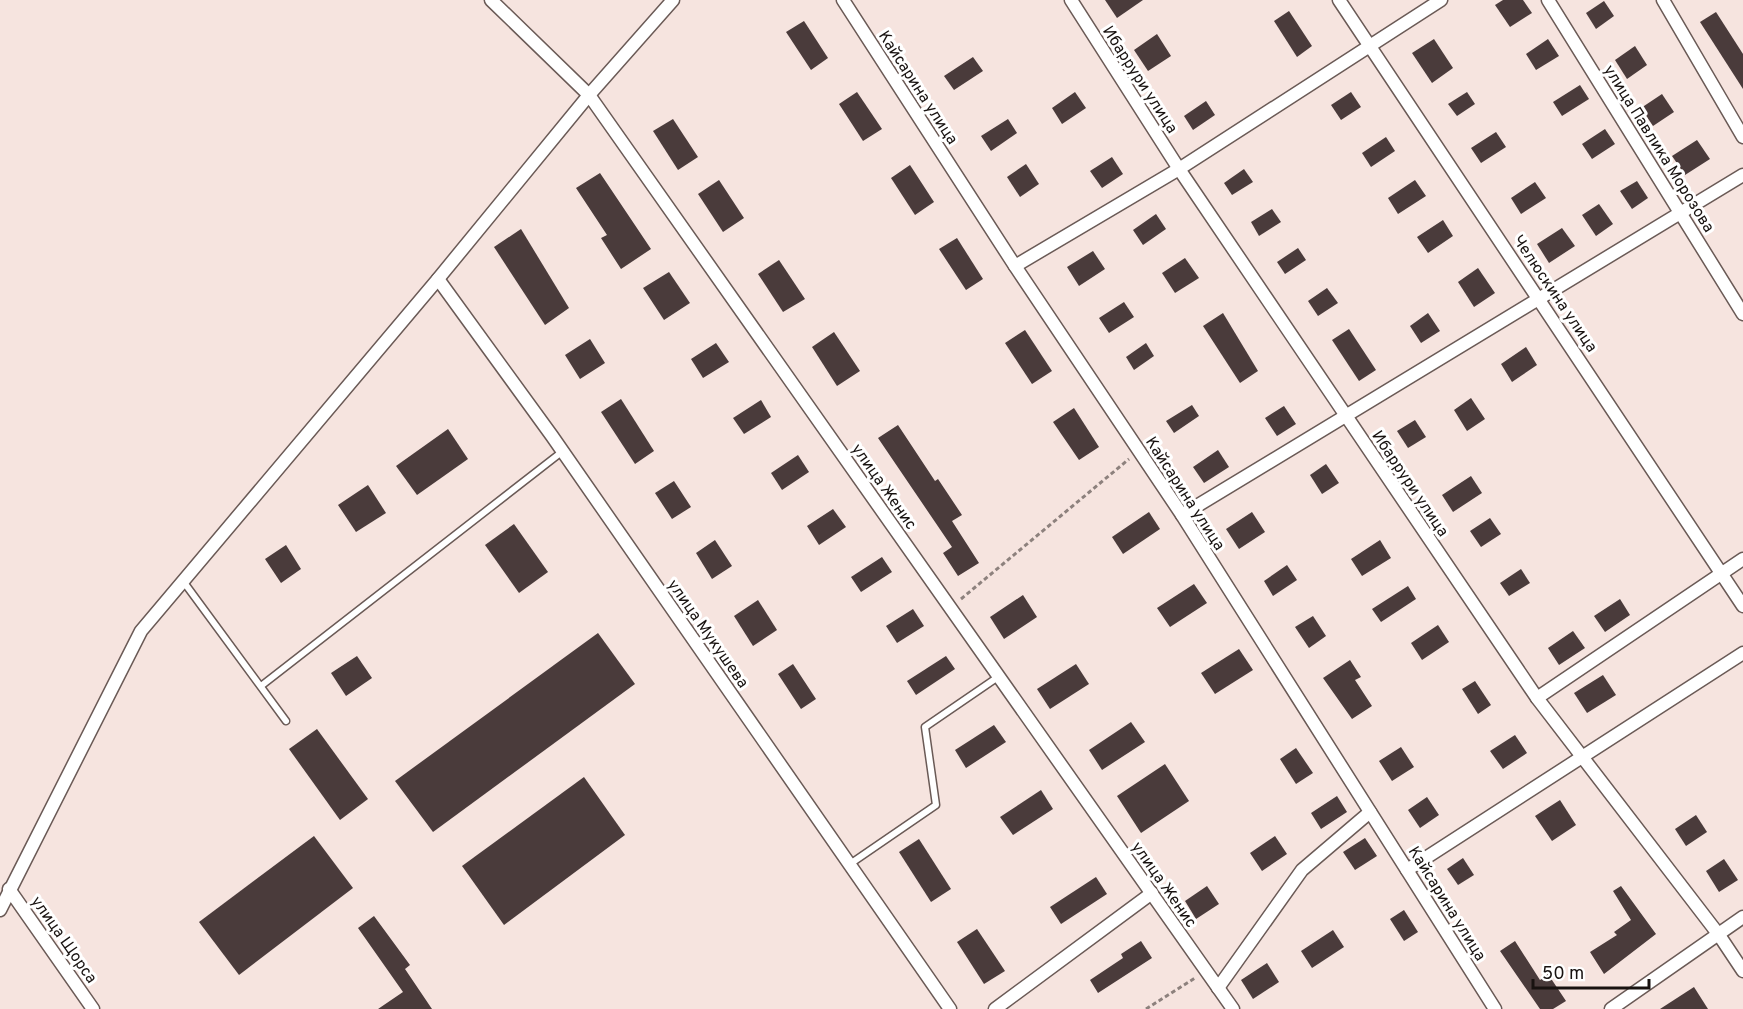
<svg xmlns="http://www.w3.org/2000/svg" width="1743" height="1009" font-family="Overpass,sans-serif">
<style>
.building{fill:#4a3b3b}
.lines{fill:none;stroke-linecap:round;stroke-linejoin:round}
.lane-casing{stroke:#6a5a56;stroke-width:9}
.street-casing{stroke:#6a5a56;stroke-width:15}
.path{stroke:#8d817d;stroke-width:3;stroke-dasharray:4.5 3;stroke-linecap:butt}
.lane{stroke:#fff;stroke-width:6}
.street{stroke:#fff;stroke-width:12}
.labels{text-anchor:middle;stroke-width:6;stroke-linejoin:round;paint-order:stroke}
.street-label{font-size:16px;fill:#181210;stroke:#fff}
</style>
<rect width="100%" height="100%" fill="#f6e4df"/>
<!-- building -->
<g class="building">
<polygon points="1105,0 1143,0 1117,18"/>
<polygon points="1503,0 1523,0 1532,13 1510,27 1495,5"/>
<polygon points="1604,1 1614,16 1596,29 1586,13"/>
<polygon points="1289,11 1312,46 1297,57 1274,21"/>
<polygon points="1716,12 1743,54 1743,89 1700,22"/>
<polygon points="804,21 828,58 811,70 786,32"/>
<polygon points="1157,34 1171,56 1148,71 1134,50"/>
<polygon points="1434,39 1453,68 1432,83 1412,53"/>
<polygon points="1548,39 1559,56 1536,70 1526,54"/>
<polygon points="1635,46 1647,65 1627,79 1615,60"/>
<polygon points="973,57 983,71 954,90 944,76"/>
<polygon points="1580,85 1589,99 1562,116 1553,102"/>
<polygon points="857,92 882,129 863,141 839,104"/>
<polygon points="1075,92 1086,108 1062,124 1052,108"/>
<polygon points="1351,92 1361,107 1341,120 1331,105"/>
<polygon points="1467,92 1475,104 1457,116 1448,104"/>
<polygon points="1662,94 1674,112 1653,126 1641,108"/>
<polygon points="1206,101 1215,115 1193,130 1184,116"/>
<polygon points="673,119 698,157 678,170 653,131"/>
<polygon points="1008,119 1017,133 991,151 981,136"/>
<polygon points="1605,129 1615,144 1592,159 1582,144"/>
<polygon points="1496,132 1506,147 1481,163 1471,148"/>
<polygon points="1386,137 1395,151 1371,167 1362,153"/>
<polygon points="1697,140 1710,159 1685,175 1672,156"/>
<polygon points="1112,157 1123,174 1102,188 1090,171"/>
<polygon points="1026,164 1039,184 1020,197 1007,177"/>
<polygon points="910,165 934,202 915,215 891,178"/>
<polygon points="1244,169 1253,182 1232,195 1224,183"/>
<polygon points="600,173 651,249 621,269 601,238 607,235 576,188"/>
<polygon points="719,180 744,218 723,232 698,194"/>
<polygon points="1415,180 1426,196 1398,214 1388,198"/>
<polygon points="1637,181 1648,198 1632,209 1620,191"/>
<polygon points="1535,182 1546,198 1521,214 1511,198"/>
<polygon points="1599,204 1613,224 1596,236 1582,215"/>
<polygon points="1272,209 1281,222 1259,236 1251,222"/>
<polygon points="1156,214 1166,229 1143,245 1133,230"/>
<polygon points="1443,220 1453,236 1428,253 1417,237"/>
<polygon points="1562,228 1575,246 1549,263 1537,244"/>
<polygon points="521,229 569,308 545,325 494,247"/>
<polygon points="957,238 983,279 966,290 939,249"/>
<polygon points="1298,248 1306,260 1285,274 1277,262"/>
<polygon points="1093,251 1105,269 1079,286 1067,267"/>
<polygon points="1185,258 1199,278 1175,293 1162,273"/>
<polygon points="779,260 805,299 783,312 758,274"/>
<polygon points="1478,268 1495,293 1474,307 1458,282"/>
<polygon points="669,272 690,303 664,320 643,288"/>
<polygon points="1327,288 1338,303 1318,316 1308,301"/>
<polygon points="1124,302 1134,317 1109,333 1099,318"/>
<polygon points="1223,313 1258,371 1240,383 1203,326"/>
<polygon points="1428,313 1440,331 1421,343 1410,326"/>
<polygon points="1349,329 1376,370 1359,381 1332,340"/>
<polygon points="1025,330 1052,371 1032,384 1005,343"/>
<polygon points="834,332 860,371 837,386 812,347"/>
<polygon points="590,339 605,363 580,379 565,355"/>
<polygon points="716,343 729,362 703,378 691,359"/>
<polygon points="1146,343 1154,356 1134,370 1126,357"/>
<polygon points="1526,347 1537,365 1512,382 1501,364"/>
<polygon points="1471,398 1485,419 1467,431 1454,410"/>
<polygon points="621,399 654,451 635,464 601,412"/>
<polygon points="761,400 771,417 744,434 733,418"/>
<polygon points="1192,405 1199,416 1174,433 1166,421"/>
<polygon points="1284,406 1296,424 1277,436 1265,418"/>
<polygon points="1074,408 1099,447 1079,460 1053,422"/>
<polygon points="1415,420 1426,437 1408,448 1397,431"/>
<polygon points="898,425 935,481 938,479 962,515 952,521 979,563 958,576 943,553 952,547 878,438"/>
<polygon points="448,429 468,459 417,495 396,466"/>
<polygon points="1218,450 1229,467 1204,483 1193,467"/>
<polygon points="798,455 809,472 782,490 771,473"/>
<polygon points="1326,464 1339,483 1322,494 1310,475"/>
<polygon points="1471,476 1482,493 1453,512 1442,495"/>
<polygon points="674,481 691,507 672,519 655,493"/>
<polygon points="368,485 386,513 356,532 338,505"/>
<polygon points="833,509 846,527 819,545 807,526"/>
<polygon points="1149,512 1160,529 1123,554 1112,537"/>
<polygon points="1252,512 1265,532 1239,549 1226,529"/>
<polygon points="1490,518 1501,534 1481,547 1470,531"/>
<polygon points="514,524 548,572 519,593 485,545"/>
<polygon points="715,540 732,566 712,579 696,553"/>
<polygon points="1380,540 1391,558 1362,576 1351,559"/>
<polygon points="286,545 301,569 281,583 265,559"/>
<polygon points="882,557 892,572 861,592 851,577"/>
<polygon points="1287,565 1297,580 1273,596 1264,581"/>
<polygon points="1521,569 1530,583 1509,596 1500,583"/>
<polygon points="1194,584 1207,603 1170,627 1157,608"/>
<polygon points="1408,586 1416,599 1381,622 1372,609"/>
<polygon points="1023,595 1037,617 1004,639 990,617"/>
<polygon points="1620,599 1630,615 1605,632 1594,616"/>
<polygon points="758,600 777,630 753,646 734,616"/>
<polygon points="913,609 924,626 897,643 886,626"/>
<polygon points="1313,616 1326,636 1309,648 1295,627"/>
<polygon points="1438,625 1449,642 1422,660 1411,643"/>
<polygon points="1573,631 1585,648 1559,665 1548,648"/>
<polygon points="598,633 635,684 433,832 395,781"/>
<polygon points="1239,649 1253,670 1215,694 1201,673"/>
<polygon points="357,656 372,678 346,696 331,673"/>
<polygon points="946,656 955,669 916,695 907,681"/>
<polygon points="1350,660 1361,677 1355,680 1372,706 1352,719 1323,678"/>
<polygon points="793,664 816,699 801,709 778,674"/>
<polygon points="1076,664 1089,684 1050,709 1037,689"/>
<polygon points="1603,675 1616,695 1587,713 1574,693"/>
<polygon points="1475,681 1491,705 1478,714 1462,689"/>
<polygon points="1131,722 1145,742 1102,770 1089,750"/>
<polygon points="994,725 1006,742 966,768 955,750"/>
<polygon points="317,729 368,799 340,820 289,749"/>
<polygon points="1515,735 1527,753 1503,769 1490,751"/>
<polygon points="1401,747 1414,767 1392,781 1379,761"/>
<polygon points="1296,748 1313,773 1296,784 1280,759"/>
<polygon points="1165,764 1189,801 1141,833 1117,796"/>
<polygon points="584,777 625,835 504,925 462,866"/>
<polygon points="1041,790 1053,809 1013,835 1000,817"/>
<polygon points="1337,796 1347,812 1321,829 1311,813"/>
<polygon points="1427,797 1439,815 1420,828 1408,810"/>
<polygon points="1560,800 1576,825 1552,841 1535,816"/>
<polygon points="1696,815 1707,832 1686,846 1675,829"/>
<polygon points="314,836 353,888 239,975 199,922"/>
<polygon points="1275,836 1287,854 1262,871 1250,853"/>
<polygon points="1365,838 1377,856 1355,870 1343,852"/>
<polygon points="919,839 951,889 931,902 899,852"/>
<polygon points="1463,858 1474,875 1458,885 1447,869"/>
<polygon points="1724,859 1738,880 1719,892 1706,871"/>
<polygon points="1096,877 1107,894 1061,924 1050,907"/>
<polygon points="1207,886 1219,904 1196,919 1185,901"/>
<polygon points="1621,886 1656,934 1604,974 1590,952 1617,935 1614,932 1631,920 1613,891"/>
<polygon points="1404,910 1418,932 1404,941 1390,919"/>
<polygon points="374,916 410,965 405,969 432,1009 378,1009 403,992 358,928"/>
<polygon points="977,929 1005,971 984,984 957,942"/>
<polygon points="1333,930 1344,947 1312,968 1301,951"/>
<polygon points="1141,941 1152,958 1098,993 1090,980 1123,958 1121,954"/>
<polygon points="1515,941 1540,980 1548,974 1566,1001 1553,1009 1540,1009 1500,951"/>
<polygon points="1267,963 1279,982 1253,999 1241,980"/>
<polygon points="1694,987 1708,1009 1660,1009"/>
</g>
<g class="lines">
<defs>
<g id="lane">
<polyline points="183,581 286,721"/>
<polyline points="261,686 563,451"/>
<polyline points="850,864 936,805 925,727 998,677"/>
</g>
<g id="street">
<polyline points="491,0 589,95 1233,1009"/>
<polyline points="843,0 1015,266 1182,515 1495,1009"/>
<polyline points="1071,0 1179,169 1537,698 1719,935 1743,971"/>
<polyline points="1339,0 1743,606"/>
<polyline points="1548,0 1743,314"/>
<polyline points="1663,0 1743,137"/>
<polyline points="1015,266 1179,169 1441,0"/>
<polyline points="438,279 552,436 950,1009"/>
<polyline points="1182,515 1743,175"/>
<polyline points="1537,698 1743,559"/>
<polyline points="1407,870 1743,653"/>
<polyline points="9,889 93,1009"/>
<polyline points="0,910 141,631 438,279 589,95 673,0"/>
<polyline points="1218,988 1302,870 1370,812"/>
<polyline points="995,1009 1152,893"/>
<polyline points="1611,1009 1743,917"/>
</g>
</defs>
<!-- lane casing -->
<use href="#lane" class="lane-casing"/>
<!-- street casing -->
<use href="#street" class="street-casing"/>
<!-- path -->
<g class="path">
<polyline points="961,599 1129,459"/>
<polyline points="1146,1009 1195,978"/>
</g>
<!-- lane -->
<use href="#lane" class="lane"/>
<!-- street -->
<use href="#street" class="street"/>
</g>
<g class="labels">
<!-- street labels -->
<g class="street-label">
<text transform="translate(1141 79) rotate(57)" y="6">Ибаррури улица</text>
<text transform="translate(919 87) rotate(57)" y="6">Кайсарина улица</text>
<text transform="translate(1660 148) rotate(58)" y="6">улица Павлика Морозова</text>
<text transform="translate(1556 293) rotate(56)" y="6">Челюскина улица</text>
<text transform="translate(1411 483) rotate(56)" y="6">Ибаррури улица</text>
<text transform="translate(885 486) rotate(55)" y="6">улица Женис</text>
<text transform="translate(1186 493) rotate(57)" y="6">Кайсарина улица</text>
<text transform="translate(709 633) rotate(55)" y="6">улица Мукушева</text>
<text transform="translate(1165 884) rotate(55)" y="6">улица Женис</text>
<text transform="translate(1448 903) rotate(58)" y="6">Кайсарина улица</text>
<text transform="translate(65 939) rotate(55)" y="6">улица Щорса</text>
</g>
</g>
<!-- scale -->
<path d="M1533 979v9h116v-9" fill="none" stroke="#181210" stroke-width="3"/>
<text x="1542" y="979" font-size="18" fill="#181210" stroke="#ffffff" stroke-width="4.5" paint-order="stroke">50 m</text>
</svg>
